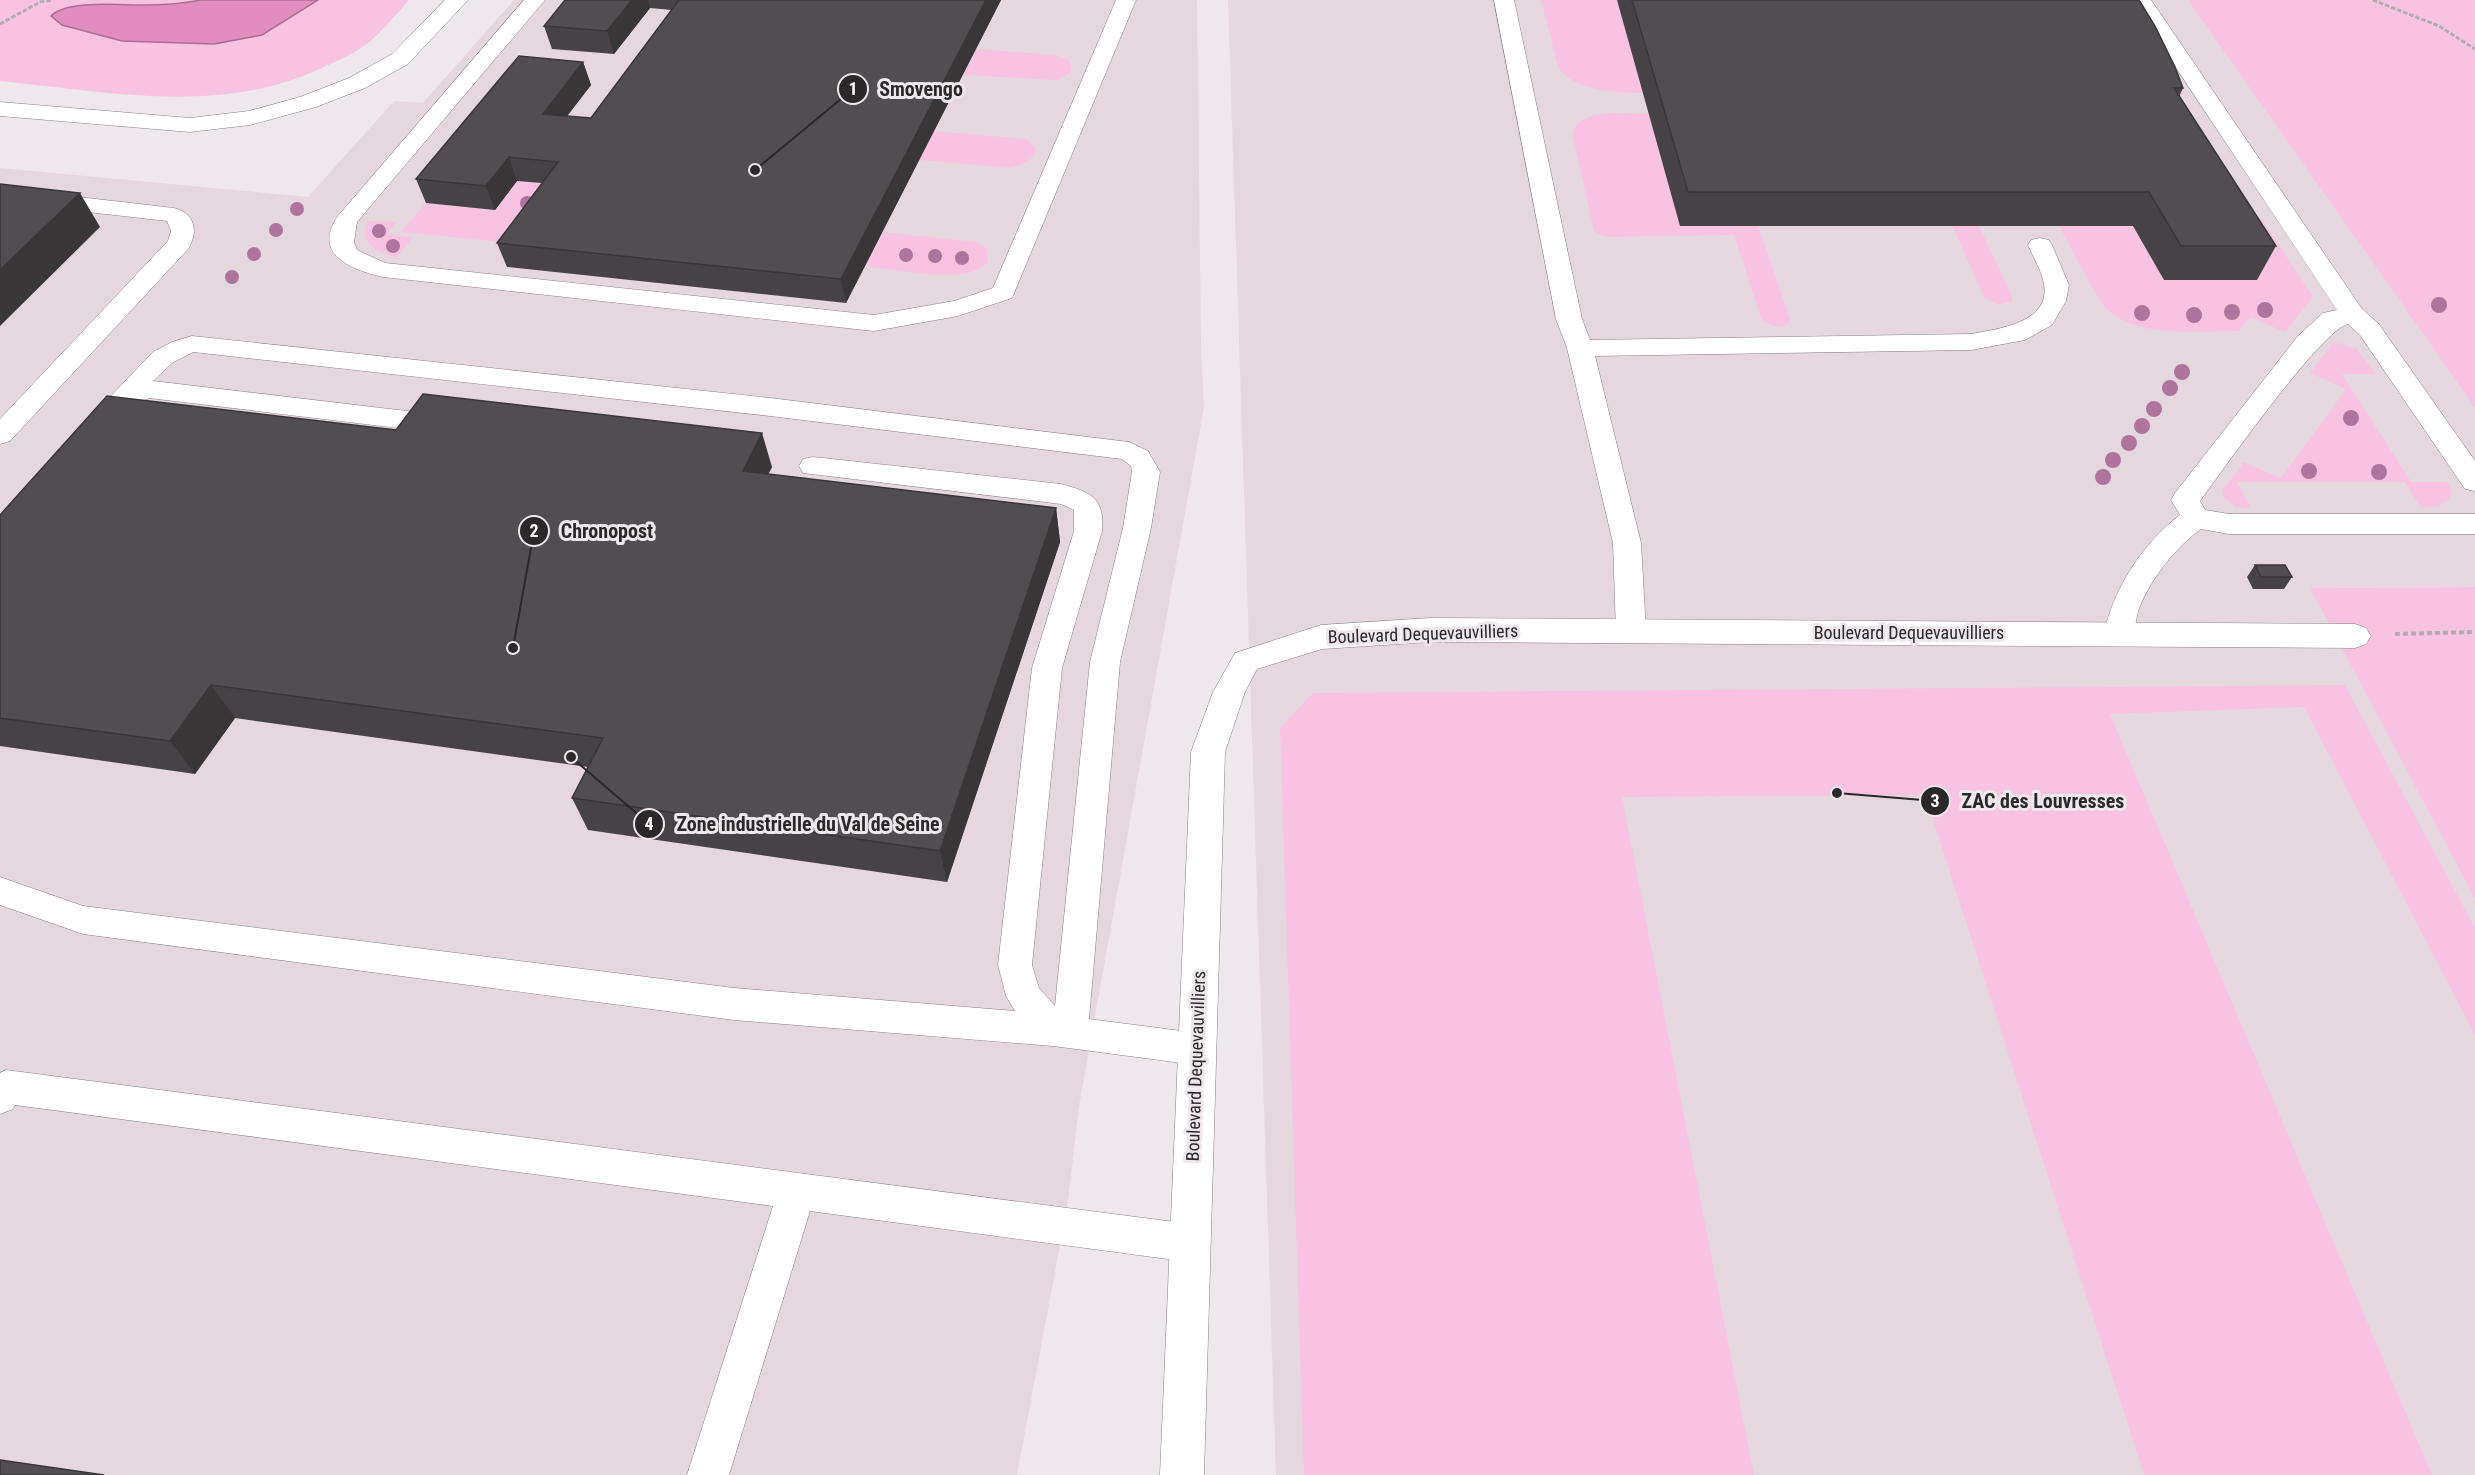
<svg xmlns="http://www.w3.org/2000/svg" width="2475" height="1475" font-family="'Roboto Condensed',sans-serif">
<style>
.built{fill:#e5d7de}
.green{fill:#f8c3e1}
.water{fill:#e28dc0;stroke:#ab6f93;stroke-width:1.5}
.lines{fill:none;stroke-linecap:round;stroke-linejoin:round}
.service-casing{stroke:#857f82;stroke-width:1}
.minor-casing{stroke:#857f82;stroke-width:1}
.path-far1{stroke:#b2acb0;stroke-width:3;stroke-dasharray:4.5 2;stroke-linecap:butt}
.path{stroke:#b2acb0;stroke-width:4;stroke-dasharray:5 3;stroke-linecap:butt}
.service{fill:#fff;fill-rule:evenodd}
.minor{fill:#fff;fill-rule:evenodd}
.tree{fill:#af749c}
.wall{fill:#474245}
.shaded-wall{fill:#393638}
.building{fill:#524d50;stroke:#393638;stroke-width:1.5}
.labels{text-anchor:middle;stroke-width:6;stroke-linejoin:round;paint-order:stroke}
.street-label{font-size:18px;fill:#2b282a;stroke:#eee7eb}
.leader{fill:none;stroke:#2b282a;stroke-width:2}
.callout-dot{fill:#2b282a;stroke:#eee7eb;stroke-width:2}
.mark-label{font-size:18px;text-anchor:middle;font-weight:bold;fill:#fff}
.callout-label{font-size:20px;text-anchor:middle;font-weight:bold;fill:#2b282a;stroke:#eee7eb;stroke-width:6;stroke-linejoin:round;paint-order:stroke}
</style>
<rect width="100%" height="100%" fill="#eee7eb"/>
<!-- built -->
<g class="built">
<polygon points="514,0 1197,0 1201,346 1204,407 1079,1106 1067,1208 1017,1475 0,1475 0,168 308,197 394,101 423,103"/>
<polygon points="1228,0 2188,0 2475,408 2475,587 2311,588 2475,899 2475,1475 1276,1475"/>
</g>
<!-- green -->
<g class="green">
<path d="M0 0H409C396 14 383 31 368 43 355 53 339 60 324 67 222 116 108 92 0 81Z"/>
<path d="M1541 0H1617L1643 93C1618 93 1572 91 1558 67Z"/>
<polygon points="2188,0 2475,0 2475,408 2194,9"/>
<polygon points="976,49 1056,55 1069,60 1072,70 1069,74 1057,80 963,75"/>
<path d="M1649 114 1758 225 1790 319 1789 323C1779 329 1772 326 1762 321L1734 235 1605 237 1594 231 1573 136C1575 106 1627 114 1649 114Z"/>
<polygon points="934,131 1026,139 1035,147 1035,155 1025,163 1011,168 919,160"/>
<polygon points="517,181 556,185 513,243 401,232 426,203 495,210"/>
<path d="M2219 218 2262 219 2313 297 2285 332 2250 317 2239 331C2200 331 2128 340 2102 303 2086 279 2073 251 2059 226H2133L2164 280H2256Z"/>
<path d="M368 221 396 222 387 234 413 238 397 257C378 253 358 244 368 221Z"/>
<polygon points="1952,225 1979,226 2012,296 2012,301 1998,305 1984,297"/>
<path d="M882 232 976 242 987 249 988 261C971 287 893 269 865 266Z"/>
<polygon points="2338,343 2357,349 2376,374 2342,374 2411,482 2448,482 2451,490 2450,498 2439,506 2421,508 2405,482 2237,482 2251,508 2236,507 2223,497 2222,491 2244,462 2281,478 2346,389 2310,373 2332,344"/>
<polygon points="2475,587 2475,899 2310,588"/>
<polygon points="2345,685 2475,928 2475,1035 2304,707 2110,714 2432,1475 2144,1475 1925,795 1622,797 1754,1475 1304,1475 1280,728 1313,693"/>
</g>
<!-- water -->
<path class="water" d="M200 0H318L262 35 214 44 122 41 62 25 51 16C66 0 120 5 143 5 161 5 182 4 200 0Z"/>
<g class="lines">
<defs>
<g id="service">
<path d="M524 0H545L357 222 354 242 357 250 385 263 874 315 954 301 993 288 1116 0H1136L1012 298 958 316 874 331 383 277C353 270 311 255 338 216Z"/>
<path d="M1494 0H1514L1582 319 1590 340 1971 334C1997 329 2051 323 2044 284 2042 271 2033 257 2028 245L2031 240 2040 238 2049 240 2052 245 2069 285 2066 301 2052 325 2025 340 1971 350 1595 356 1641 543 1646 631 1642 639 1631 642 1620 639 1616 631 1613 543 1567 348 1556 319Z"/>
<path d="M2131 0H2151L2362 309 2378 323 2475 461V491L2465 489 2360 335 2348 324C2322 329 2222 471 2200 501L2205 510 2229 514H2475V534H2229L2201 529C2176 547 2152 577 2140 606 2135 618 2136 630 2130 642L2119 645 2108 642 2104 634C2113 589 2143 543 2180 515L2171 500 2175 493 2298 336 2323 313 2337 310Z"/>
<path d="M0 188 174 208C195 213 199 232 188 249L10 441 0 444V419L168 241 171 231 167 221 0 202Z"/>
<path d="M192 336 770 398 1129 442 1148 451 1160 472 1151 528 1120 662 1089 1019 1197 1033 1210 1038 1215 1049 1210 1060 1197 1065 1053 1046 734 1020 83 934 0 905V877L83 906 734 988 1015 1011 1006 996 998 965 1032 668 1074 531V510L1061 504 803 473 799 466 803 459 813 457 1061 484C1090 492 1105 497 1102 531L1062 668 1032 965 1039 988 1055 1006 1090 662 1123 528 1132 472 1131 466 1122 459 770 416 193 352 172 363 153 381 415 412 424 415 428 421 424 427 415 430 149 398 121 410 112 407 108 401 112 395 153 352 172 342Z"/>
<polygon points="6,1070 1190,1224 1204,1230 1210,1243 1204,1256 1190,1262 810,1211 729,1475 687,1475 773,1206 15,1105 13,1109 0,1114 0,1073"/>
</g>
<g id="minor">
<polygon points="445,0 468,0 408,64 365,88 316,107 250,125 190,132 0,116 0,102 190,118 249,111 300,97 349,78 392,54"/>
<polygon points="1430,618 2355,624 2366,628 2371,636 2366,644 2355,648 1430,642 1322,649 1257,669 1245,692 1225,752 1204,1475 1160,1475 1191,752 1213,692 1235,653 1321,625"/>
</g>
</defs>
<!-- service casing -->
<use href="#service" class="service-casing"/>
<!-- minor casing -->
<use href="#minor" class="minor-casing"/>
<!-- path-far1 -->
<g class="path-far1">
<polyline points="2373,0 2439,26 2475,49"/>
<polyline points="0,24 40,2 52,0"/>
</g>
<!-- path -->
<polyline class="path" points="2395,634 2475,632"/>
<!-- service -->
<use href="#service" class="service"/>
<!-- minor -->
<use href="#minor" class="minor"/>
</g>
<!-- trees -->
<g class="tree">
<circle cx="527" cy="203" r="7"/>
<circle cx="297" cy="209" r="7"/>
<circle cx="276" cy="230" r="7"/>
<circle cx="379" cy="231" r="7"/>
<circle cx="393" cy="246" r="7"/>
<circle cx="254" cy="254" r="7"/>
<circle cx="906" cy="255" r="7"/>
<circle cx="935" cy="256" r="7"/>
<circle cx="962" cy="258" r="7"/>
<circle cx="232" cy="277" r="7"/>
<circle cx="2439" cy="305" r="8"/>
<circle cx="2265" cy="310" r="8"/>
<circle cx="2232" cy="312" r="8"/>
<circle cx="2142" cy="313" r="8"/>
<circle cx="2194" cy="315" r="8"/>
<circle cx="2182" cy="372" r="8"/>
<circle cx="2170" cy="388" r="8"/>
<circle cx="2154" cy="409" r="8"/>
<circle cx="2351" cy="418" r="8"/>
<circle cx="2142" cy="426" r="8"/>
<circle cx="2129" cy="443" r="8"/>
<circle cx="2113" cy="460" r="8"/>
<circle cx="2309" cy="471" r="8"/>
<circle cx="2379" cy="472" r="8"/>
<circle cx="2103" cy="477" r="8"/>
</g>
<!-- wall -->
<g class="wall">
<polygon points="565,0 1001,0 846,303 507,267 497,243 542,183 517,181 495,210 426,203 416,179 583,62 591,85 567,116 591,118 672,10 650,8 614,54 552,49 544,26"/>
<polygon points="1617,0 2139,0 2183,88 2179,97 2276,246 2257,280 2164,280 2133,226 1680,226"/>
<polygon points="396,430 772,467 768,474 1056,508 1060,542 947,882 588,830 572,798 588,767 235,718 195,774 0,746 0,515"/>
<polygon points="2255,565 2292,577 2284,589 2253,589 2247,577"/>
</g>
<!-- shaded-wall -->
<g class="shaded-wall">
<polygon points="632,0 648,0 650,8 614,54 607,31"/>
<polygon points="986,0 1001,0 846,303 841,279"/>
<polygon points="583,62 591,85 551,137 543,114"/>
<polygon points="509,157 517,181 495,210 486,186"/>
<polygon points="80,193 100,227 0,326 0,270"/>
<polygon points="762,433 772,467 753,505 743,471"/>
<polygon points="1056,508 1060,542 947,882 940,851"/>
<polygon points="211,685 235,718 195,774 170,741"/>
</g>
<!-- building -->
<g class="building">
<polygon points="565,0 632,0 607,31 544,26"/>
<polygon points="679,0 986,0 841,279 497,243 558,162 509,157 486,186 416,179 519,56 583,62 543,114 591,118"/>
<polygon points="1632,0 2139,0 2155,26 2175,67 2183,88 2174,88 2276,246 2181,246 2149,192 1688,192"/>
<polygon points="0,184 80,193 0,270"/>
<polygon points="423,394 762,433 743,471 1056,508 940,851 572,798 603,738 211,685 170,741 0,718 0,515 107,396 396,430"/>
<polygon points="2255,565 2285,565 2292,577 2261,577"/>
<polygon points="0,1460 104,1475 0,1475"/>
</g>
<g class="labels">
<!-- street labels -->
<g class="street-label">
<text x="1909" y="639">Boulevard Dequevauvilliers</text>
<text transform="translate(1423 634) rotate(-2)" y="6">Boulevard Dequevauvilliers</text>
<text transform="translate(1196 1066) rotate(-88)" y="6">Boulevard Dequevauvilliers</text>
</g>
</g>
<!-- callouts -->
<path class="leader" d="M755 170L853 89M513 648L534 531M1837 793L1935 801M571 757L649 824"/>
<g class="callout-dot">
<circle cx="755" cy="170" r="6"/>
<circle cx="513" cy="648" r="6"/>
<circle cx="1837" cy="793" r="6"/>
<circle cx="571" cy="757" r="6"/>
<circle cx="853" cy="89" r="15"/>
<circle cx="534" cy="531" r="15"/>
<circle cx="1935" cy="801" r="15"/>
<circle cx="649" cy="824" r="15"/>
</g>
<g class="mark-label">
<text x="853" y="95">1</text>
<text x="534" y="537">2</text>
<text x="1935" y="807">3</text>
<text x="649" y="830">4</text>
</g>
<g class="callout-label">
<text x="921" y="96">Smovengo</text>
<text x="607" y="538">Chronopost</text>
<text x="2043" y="808">ZAC des Louvresses</text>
<text x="808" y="831">Zone industrielle du Val de Seine</text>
</g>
</svg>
